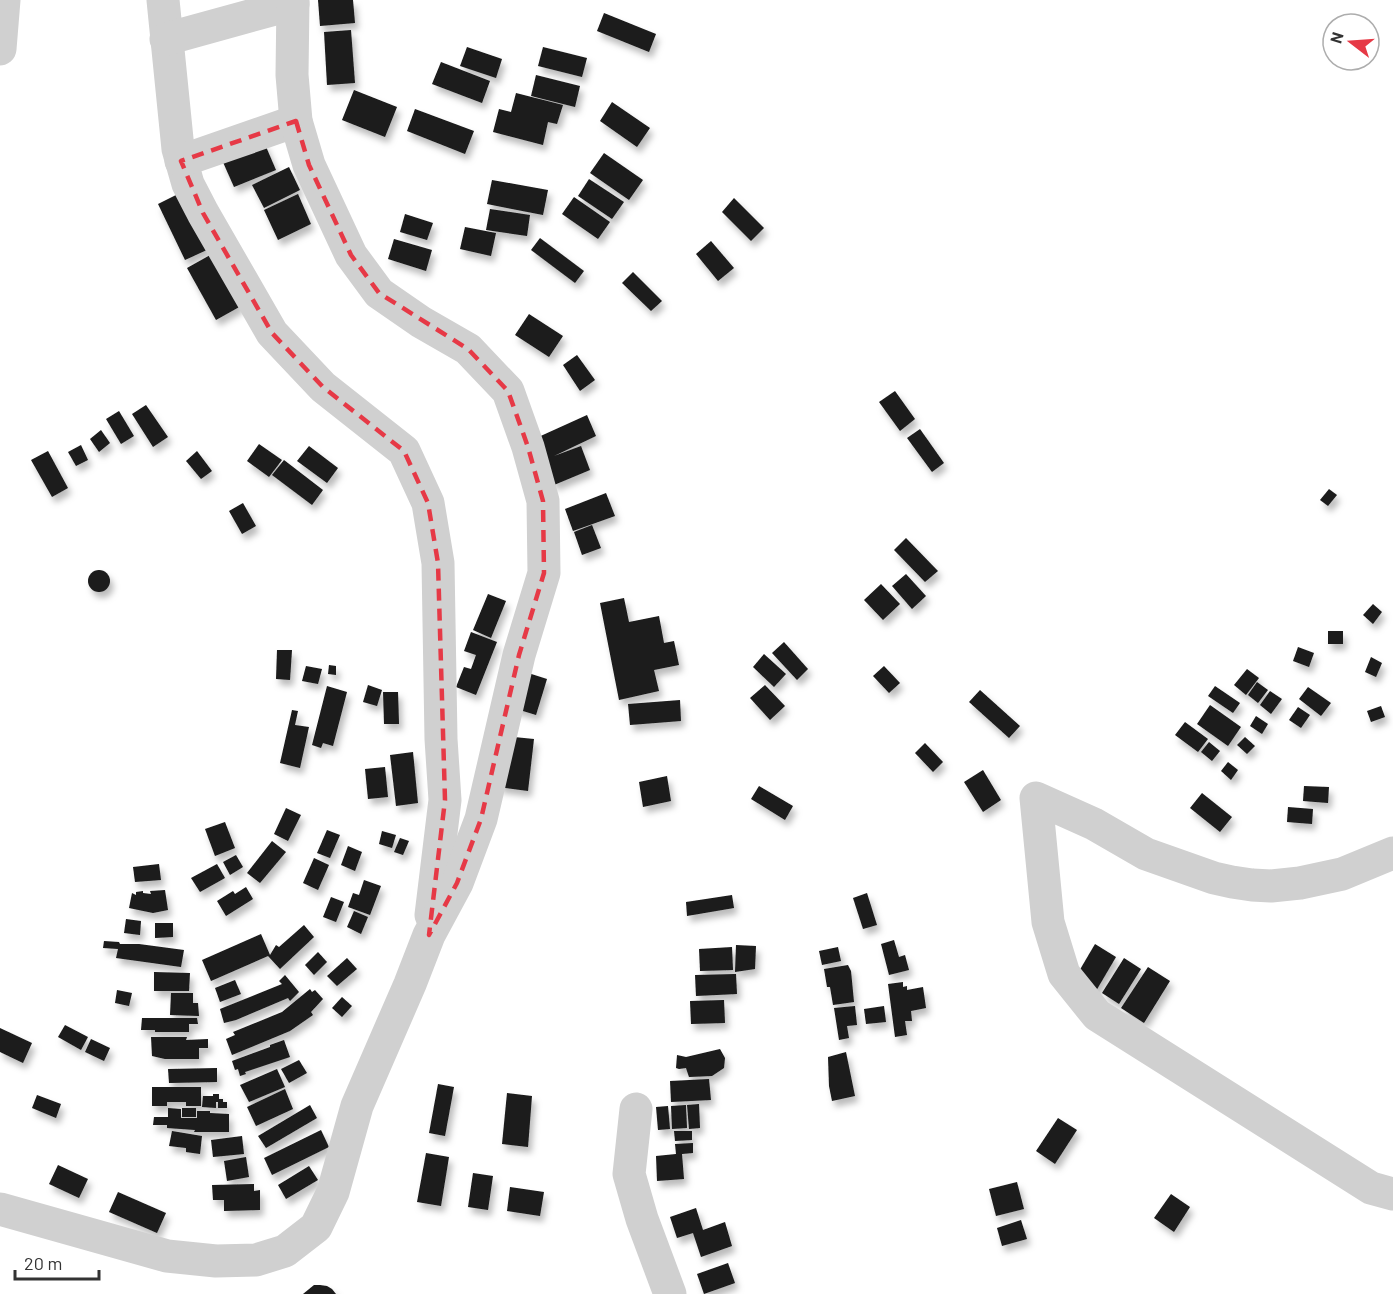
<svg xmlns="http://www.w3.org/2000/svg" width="1393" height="1294" font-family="Barlow,sans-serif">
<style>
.building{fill:#1a1a1a;filter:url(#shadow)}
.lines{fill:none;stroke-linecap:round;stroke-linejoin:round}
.minor{stroke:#d0d0d0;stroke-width:33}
.marked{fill:none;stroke:#e63946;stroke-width:4.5;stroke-dasharray:12 8;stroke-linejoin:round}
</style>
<defs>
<filter id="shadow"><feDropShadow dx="3.5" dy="6" stdDeviation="3" flood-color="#0004"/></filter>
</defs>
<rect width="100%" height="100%" fill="#fff"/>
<!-- building -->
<g class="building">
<polygon points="318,0 353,0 355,23 320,26"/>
<polygon points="604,13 656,34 649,52 597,31"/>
<polygon points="351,30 355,83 327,85 324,32"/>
<polygon points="467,47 502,59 496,78 460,66"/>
<polygon points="543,47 587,58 582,77 538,66"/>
<polygon points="441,62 490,81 482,103 432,84"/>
<polygon points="536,75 580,86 575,107 531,96"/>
<polygon points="354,90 397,107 385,137 342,120"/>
<polygon points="516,93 563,105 557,124 548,122 543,145 493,132 499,109 511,112"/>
<polygon points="612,102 650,128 637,147 600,121"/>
<polygon points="415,109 474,131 465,154 407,131"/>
<polygon points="264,142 276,170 234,187 222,160"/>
<polygon points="604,153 643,180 629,200 590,173"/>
<polygon points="289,167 300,190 264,208 252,185"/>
<polygon points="589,179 624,202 612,219 578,196"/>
<polygon points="492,180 548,190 543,215 487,204"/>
<polygon points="182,192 209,249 185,260 158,204"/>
<polygon points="298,194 311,224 278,240 264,210"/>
<polygon points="574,197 610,222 598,239 562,214"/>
<polygon points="734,198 764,228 751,241 722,212"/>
<polygon points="490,209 530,215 527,236 486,230"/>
<polygon points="405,214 433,223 427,240 400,232"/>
<polygon points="465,227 496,233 491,256 460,249"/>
<polygon points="540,238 584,271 575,283 531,250"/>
<polygon points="394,239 432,250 426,271 388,259"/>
<polygon points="711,241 734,268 718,281 696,254"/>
<polygon points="212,254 241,306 216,320 187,268"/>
<polygon points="633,272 662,301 651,311 622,283"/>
<polygon points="529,314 563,336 549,357 515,335"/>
<polygon points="577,355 595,380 580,391 563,365"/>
<polygon points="895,391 915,419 900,431 879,402"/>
<polygon points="146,405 168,437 153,447 132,414"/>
<polygon points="119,411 134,436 121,444 106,419"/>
<polygon points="587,415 596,436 554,456 581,446 590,470 554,485 534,439"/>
<polygon points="920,429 944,463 932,472 907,438"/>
<polygon points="101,430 110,443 99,452 90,439"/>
<polygon points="259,444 282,460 269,477 247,461"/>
<polygon points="81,445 88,460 76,466 68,452"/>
<polygon points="309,446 338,468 327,483 297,461"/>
<polygon points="48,451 68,488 52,497 31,460"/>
<polygon points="197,451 212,471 201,479 186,461"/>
<polygon points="284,460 323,490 312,505 272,475"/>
<polygon points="1329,489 1337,495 1328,506 1320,500"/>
<polygon points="606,493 615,516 573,531 565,509"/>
<polygon points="243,503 256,526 242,534 229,511"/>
<polygon points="592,525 601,548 582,555 574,532"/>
<polygon points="906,538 938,571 925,582 894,550"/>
<circle cx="99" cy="581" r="11"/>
<polygon points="906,574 926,596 912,609 892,586"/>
<polygon points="881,584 900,604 883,620 864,600"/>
<polygon points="488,594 506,601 491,638 473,630"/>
<polygon points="624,598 629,622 659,616 664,643 674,641 679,665 654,670 659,691 619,700 600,603"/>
<polygon points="1373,604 1382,612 1373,624 1363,615"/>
<rect x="1328" y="631" width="15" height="13"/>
<polygon points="471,632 497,642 476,695 456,687 464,667 471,669 476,655 464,651"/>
<polygon points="784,642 808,669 797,680 772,653"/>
<polygon points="1298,647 1314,653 1309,667 1293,661"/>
<polygon points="277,650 292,650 290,680 276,679"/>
<polygon points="764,654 786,674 774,687 753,667"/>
<polygon points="1371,657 1382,663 1376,677 1365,672"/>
<polygon points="329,665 336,666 336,675 328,674"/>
<polygon points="306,666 322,669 318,684 302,681"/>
<polygon points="884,666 900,683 889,693 873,676"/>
<polygon points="1247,669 1259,678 1246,695 1234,685"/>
<polygon points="522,671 547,679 536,715 510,707"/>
<polygon points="1257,682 1268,690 1258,703 1248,695"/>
<polygon points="368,685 382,690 377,706 363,702"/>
<polygon points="765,685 785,706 770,720 750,698"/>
<polygon points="327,686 347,692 333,746 323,743 321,748 312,745"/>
<polygon points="1215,686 1240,703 1233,713 1208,696"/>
<polygon points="1308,687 1331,703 1321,716 1299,699"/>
<polygon points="980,690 1020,726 1009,738 969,702"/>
<polygon points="1270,691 1282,699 1271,714 1260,705"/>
<polygon points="383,692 398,692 399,724 384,724"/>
<polygon points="680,700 681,721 630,725 628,704"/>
<polygon points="1210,705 1241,727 1228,746 1197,724"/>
<polygon points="1381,706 1385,717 1371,722 1367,711"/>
<polygon points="1298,707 1310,715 1301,728 1289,720"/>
<polygon points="292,710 298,711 295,725 309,727 300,768 280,763"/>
<polygon points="1256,716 1268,724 1262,734 1250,726"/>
<polygon points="1185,722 1208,739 1198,752 1175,735"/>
<polygon points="504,736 534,739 528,791 498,787"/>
<polygon points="1245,737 1255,746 1247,754 1237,745"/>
<polygon points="1209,742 1220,751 1212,761 1201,752"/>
<polygon points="925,743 943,762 933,772 915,753"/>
<polygon points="413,752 418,803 396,806 390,755"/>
<polygon points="1228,762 1238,770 1231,780 1221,771"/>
<polygon points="385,767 388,797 368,799 365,769"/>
<polygon points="983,770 1001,800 983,812 964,782"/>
<polygon points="667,776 671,801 643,807 639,782"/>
<polygon points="759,786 793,806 785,820 751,799"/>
<polygon points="1304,786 1329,787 1328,803 1303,801"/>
<polygon points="1202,793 1232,817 1220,832 1190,808"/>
<polygon points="1288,807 1313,809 1312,824 1287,822"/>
<polygon points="286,808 301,815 288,841 274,834"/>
<polygon points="225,822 235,848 215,856 205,829"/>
<polygon points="327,830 340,835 330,858 317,853"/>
<polygon points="382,831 396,835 392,848 379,844"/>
<polygon points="400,838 409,841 403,855 394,852"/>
<polygon points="272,841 286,852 260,883 247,873"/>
<polygon points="348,846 362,852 355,871 341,865"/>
<polygon points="236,855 243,867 230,875 223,862"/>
<polygon points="314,858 329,865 318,890 303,883"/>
<polygon points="159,864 161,880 135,882 133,867"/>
<polygon points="217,864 225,878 200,892 191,878"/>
<polygon points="364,880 381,886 370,915 348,907 353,893 359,895"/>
<polygon points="246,887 253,899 226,916 217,901 233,891 235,894"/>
<polygon points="165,890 168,910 153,913 129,908 132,893 136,895 136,892 143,891 143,893 151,894 150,891"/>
<polygon points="867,893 877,925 863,929 853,898"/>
<polygon points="732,895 734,908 687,916 686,902"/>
<polygon points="331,897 344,902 336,922 323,917"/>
<polygon points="354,911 368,917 361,934 347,927"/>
<polygon points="126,919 141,921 140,935 124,933"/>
<polygon points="155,923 173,923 173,937 155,938"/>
<polygon points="304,925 314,937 280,969 268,956 211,981 202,960 261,934 270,955 276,945 279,947"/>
<polygon points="894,940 899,957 905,955 909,970 889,975 881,944"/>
<polygon points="104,941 119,942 120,944 139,944 184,950 181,967 116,958 118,949 103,948"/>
<polygon points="1095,944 1116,957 1096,991 1075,978"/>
<polygon points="736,945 756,946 755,969 735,972"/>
<polygon points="732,947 733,970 700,971 699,949"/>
<polygon points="838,947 841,961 822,965 819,951"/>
<polygon points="318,952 327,962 314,975 305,965"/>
<polygon points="347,958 357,969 337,986 327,976"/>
<polygon points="1124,958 1141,969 1119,1004 1102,993"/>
<polygon points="848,965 851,971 854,1002 833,1005 830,987 827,987 824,969"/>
<polygon points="1148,967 1170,981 1144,1023 1121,1008"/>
<polygon points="154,972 190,973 189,991 154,991"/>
<polygon points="736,974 737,994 696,996 695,975"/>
<polygon points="285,975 299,992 290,1001 288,998 236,1020 224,1023 220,1009 282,984 279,981"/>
<polygon points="235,980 241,994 220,1002 215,988"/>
<polygon points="903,982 903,987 907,986 907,990 923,987 926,1008 911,1011 912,1021 905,1021 907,1035 895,1037 888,984"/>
<polygon points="310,989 312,992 315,990 323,999 311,1012 313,1015 290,1031 232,1055 226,1039 235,1035 233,1032 282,1012"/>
<polygon points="117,990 132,993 129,1006 115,1003"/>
<polygon points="171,993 193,993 193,1003 198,1003 199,1016 170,1015"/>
<polygon points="342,997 352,1006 342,1017 332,1008"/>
<polygon points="724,1000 725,1023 691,1024 690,1001"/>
<polygon points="855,1006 857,1025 847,1026 849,1038 839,1040 834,1008"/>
<polygon points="884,1006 886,1022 866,1024 864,1009"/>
<polygon points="142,1018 197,1018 198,1024 189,1024 189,1032 155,1032 155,1030 141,1030"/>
<polygon points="65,1025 88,1037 81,1050 58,1037"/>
<polygon points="0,1028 32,1043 23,1063 0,1052"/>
<polygon points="151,1037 187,1037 186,1040 208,1039 208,1048 199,1048 199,1059 165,1059 152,1056"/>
<polygon points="91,1039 110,1048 104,1061 85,1052"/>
<polygon points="284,1040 290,1057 245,1072 246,1074 240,1076 238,1069 235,1070 232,1061 270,1047 270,1045"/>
<polygon points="720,1049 725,1058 724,1068 712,1076 689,1077 686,1068 679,1069 676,1068 677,1055 686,1057"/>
<polygon points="846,1052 855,1096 832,1101 829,1086 828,1057"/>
<polygon points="299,1060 307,1073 289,1083 281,1069"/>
<polygon points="217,1068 217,1082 169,1083 168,1069"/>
<polygon points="277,1069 285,1087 249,1102 240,1085"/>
<polygon points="709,1079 711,1100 671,1102 670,1081"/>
<polygon points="438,1084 454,1087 445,1136 429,1133"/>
<polygon points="152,1087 201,1087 201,1106 186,1106 186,1102 167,1102 167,1106 152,1106"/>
<polygon points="285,1089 293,1109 256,1126 247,1107"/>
<polygon points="507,1093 532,1096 528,1147 502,1144"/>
<polygon points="213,1094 219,1094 219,1099 223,1099 223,1102 227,1102 227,1108 218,1108 218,1102 216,1102 216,1108 202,1107 203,1096 213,1096"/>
<polygon points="37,1095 61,1104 56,1118 32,1108"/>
<polygon points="699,1104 700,1128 689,1129 687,1105"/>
<polygon points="310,1105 317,1118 266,1148 258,1136"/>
<polygon points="686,1105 687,1128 672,1129 671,1106"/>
<polygon points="668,1106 670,1129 658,1130 656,1107"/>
<polygon points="168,1108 181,1109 181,1118 197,1118 197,1111 210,1111 210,1113 229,1114 229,1132 194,1132 195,1130 167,1128 167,1125 153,1125 154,1117 168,1117"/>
<rect x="182" y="1108" width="14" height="9"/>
<polygon points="1058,1118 1077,1130 1055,1164 1036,1151"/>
<polygon points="321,1130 329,1147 272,1175 264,1158"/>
<polygon points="172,1131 202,1136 200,1154 186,1152 186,1148 169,1146"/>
<polygon points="674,1131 692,1131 692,1140 675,1141"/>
<polygon points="242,1136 244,1154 213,1157 211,1140"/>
<polygon points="693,1143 693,1153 682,1154 684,1179 657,1181 656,1156 676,1154 675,1144"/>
<polygon points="426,1153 449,1157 441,1206 417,1202"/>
<polygon points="246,1157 249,1177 227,1181 224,1161"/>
<polygon points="58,1165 88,1179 79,1198 49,1184"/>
<polygon points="309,1166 318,1180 286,1199 278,1185"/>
<polygon points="473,1173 493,1176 488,1210 468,1207"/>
<polygon points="1017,1182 1024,1209 996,1216 989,1189"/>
<polygon points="254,1184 254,1191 260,1190 260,1210 224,1211 224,1200 213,1200 212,1185"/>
<polygon points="510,1187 544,1192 540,1216 507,1211"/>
<polygon points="118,1192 166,1213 157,1233 109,1212"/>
<polygon points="1171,1194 1190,1207 1174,1232 1154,1218"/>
<polygon points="696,1208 703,1230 725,1222 732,1246 701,1257 693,1233 677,1238 670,1217"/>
<polygon points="1021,1220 1027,1239 1002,1246 997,1228"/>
<polygon points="728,1263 735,1283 704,1294 697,1274"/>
<polygon points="314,1285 320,1285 327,1286 332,1289 336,1294 303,1294"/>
</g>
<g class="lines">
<!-- minor -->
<g class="minor">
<polyline points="163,0 178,149 188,184 203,213 272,333 323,387 404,451 428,503 438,563 441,739 445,800 431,915"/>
<polyline points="166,39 293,4"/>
<polyline points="0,49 4,0"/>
<polyline points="181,161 296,121"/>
<polyline points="1393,853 1342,874 1300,883 1271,886 1252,885 1232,882 1214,878 1146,854 1094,824 1036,798 1048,922 1064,974 1097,1015 1371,1188 1393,1194"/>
<polyline points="636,1109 629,1174 642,1219 670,1294"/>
<polyline points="0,1209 167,1256 216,1261 256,1260 285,1251 316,1227 333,1192 357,1106 410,984 429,935 457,883 481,819 519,655 544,573 543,501 528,447 508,391 468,349 421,322 379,293 351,255 309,165 296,121 292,75 293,0"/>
</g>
</g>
<!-- marked area -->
<path class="marked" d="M296 121 309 165 351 255 379 293 468 349 508 391 528 447 543 501 544 573 519 655 481 819 457 883 429 935 445 800 438 563 428 503 404 451 323 387 272 333 203 213 181 161Z"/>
<!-- north arrow -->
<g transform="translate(1351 42) rotate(287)"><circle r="28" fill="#ffffff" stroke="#adadad" stroke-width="1.5"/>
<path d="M0-4.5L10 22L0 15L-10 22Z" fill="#e63946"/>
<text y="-9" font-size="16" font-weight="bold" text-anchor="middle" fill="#333333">N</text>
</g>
<!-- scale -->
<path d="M15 1270v9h84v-9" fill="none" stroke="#333333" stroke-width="3"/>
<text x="24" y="1270" font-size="18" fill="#333333" stroke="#ffffff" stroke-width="4.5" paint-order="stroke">20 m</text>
</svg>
